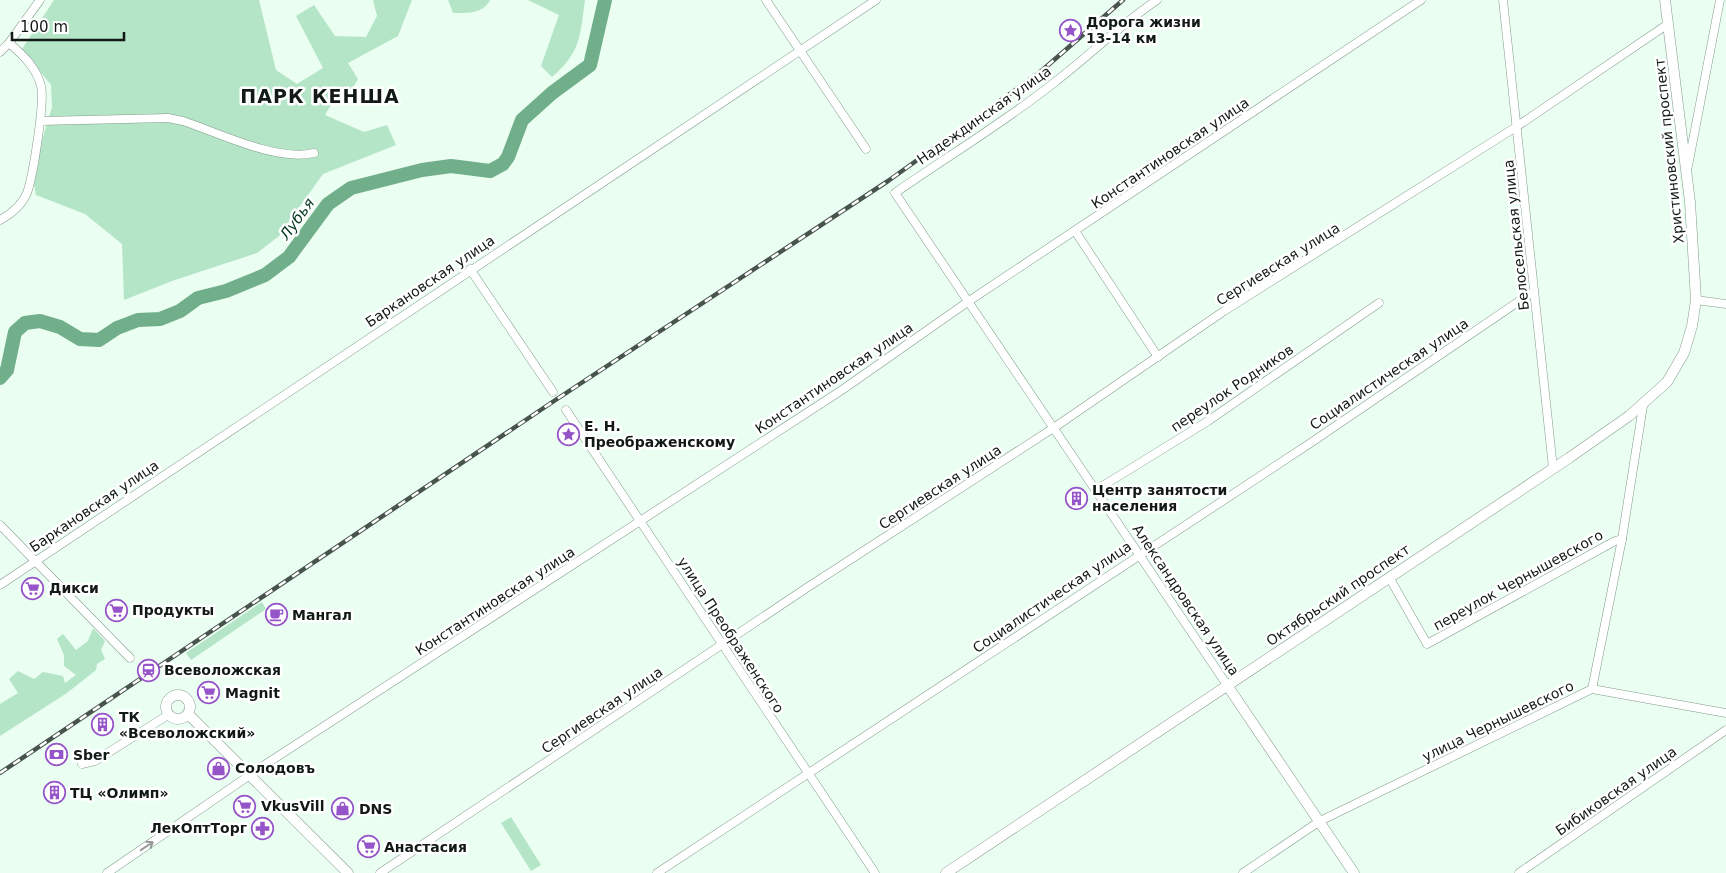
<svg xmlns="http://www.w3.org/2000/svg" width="1726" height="873" font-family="'DejaVu Sans',sans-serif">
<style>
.green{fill:#b4e5c7}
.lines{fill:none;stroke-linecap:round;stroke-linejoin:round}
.river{stroke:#71af8b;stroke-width:14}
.minor-casing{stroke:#839a8b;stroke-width:9}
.tertiary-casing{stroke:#839a8b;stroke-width:11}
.minor{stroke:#fff;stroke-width:8}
.tertiary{stroke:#fff;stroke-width:10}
.rail-casing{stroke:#47534c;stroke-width:4.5}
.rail{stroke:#fff;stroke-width:2.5;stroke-dasharray:8;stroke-linecap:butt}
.oneway{stroke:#949896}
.labels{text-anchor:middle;stroke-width:5;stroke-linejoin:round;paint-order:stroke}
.poi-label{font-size:14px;font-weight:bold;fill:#111a15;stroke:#fff;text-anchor:start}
.street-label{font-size:14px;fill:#111a15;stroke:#fff}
.water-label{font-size:15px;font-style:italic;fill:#063a22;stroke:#fff}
.district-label{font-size:19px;font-weight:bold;letter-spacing:1px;fill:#111a15;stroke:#fff}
</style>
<rect width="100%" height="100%" fill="#eafef1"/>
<!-- green -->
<g class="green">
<polygon points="54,0 259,0 276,70 297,84 323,68 296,16 314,5 335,36 366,37 377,16 373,0 412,0 398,36 348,63 358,79 349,94 338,93 325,115 364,132 387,125 396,145 323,174 279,236 257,253 172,281 124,300 122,244 85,214 36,195 32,173 52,107 51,85 22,49"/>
<path d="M448 0H490C483 14 467 13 453 13Z"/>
<path d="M528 0H585C580 36 581 52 552 77L541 66 559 15Z"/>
<polygon points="262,602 266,609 191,660 186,653"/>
<polygon points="93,628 105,641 101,650 105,659 97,664 96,670 67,693 0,736 0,704 18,693 9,679 18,671 34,679 43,672 63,676 65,683 76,675 64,666 64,655 57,639 63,634 76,650 88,641"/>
<polygon points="511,817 541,865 531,871 501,823"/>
</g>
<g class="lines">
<!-- river -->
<polyline class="river" points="0,378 7,370 15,332 25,323 40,321 60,327 80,339 99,340 117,328 138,320 160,319 180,311 198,298 226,291 265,275 289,257 328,204 351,188 422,170 451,166 490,171 503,164 508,157 522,120 552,93 590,65 605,0"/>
<defs>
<g id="minor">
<polyline points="766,0 866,149"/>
<path d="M1157 0C1120 25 1090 55 1055 82 1005 122 948 156 895 193L1227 685"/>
<polyline points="1503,0 1553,468"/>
<polyline points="0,52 9,43 40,0"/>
<path d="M41 121 168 118 183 121C219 133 277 162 314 153"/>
<polyline points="1688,166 1720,0"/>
<path d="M0 220C11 214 22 205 27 193 33 176 45 102 41 86 36 67 23 55 9 43"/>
<polyline points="1075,231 1158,357"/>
<polyline points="470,269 553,392"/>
<polyline points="1696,300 1726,304"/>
<polyline points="566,410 875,873"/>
<polyline points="1096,490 1208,421 1379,303"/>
<polyline points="0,525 130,658"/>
<polyline points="1389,577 1427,644 1615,541 1622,539"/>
<polyline points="0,585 876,0"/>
<polyline points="1592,689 1726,713"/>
<polyline points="82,764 95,761 168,715"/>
<polyline points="107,873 269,762 842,390 969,301 1421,0"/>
<polyline points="380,873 808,587 1055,427 1224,311 1516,127 1668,24"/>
<polyline points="657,873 1309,444 1534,291"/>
<polyline points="1243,873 1320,821 1592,689 1622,539 1643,406"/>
<polyline points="1519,873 1726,730"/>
</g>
<g id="tertiary">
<polyline points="1227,685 1354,873"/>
<circle cx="178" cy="707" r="12"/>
<polyline points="188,714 348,873"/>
<polyline points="946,873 1569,458 1629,416 1667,382 1684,353 1692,326 1696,300 1690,202 1665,0"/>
</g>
</defs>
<!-- minor casing -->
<use href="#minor" class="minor-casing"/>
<!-- tertiary casing -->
<use href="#tertiary" class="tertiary-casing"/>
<!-- minor -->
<use href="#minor" class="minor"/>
<!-- tertiary -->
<use href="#tertiary" class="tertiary"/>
<defs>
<polyline id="rail" points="0,773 557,399 888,181 1039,73 1123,0"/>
</defs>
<!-- rail casing -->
<use href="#rail" class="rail-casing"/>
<!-- rail -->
<use href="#rail" class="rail"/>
</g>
<!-- one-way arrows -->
<defs><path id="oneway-shaft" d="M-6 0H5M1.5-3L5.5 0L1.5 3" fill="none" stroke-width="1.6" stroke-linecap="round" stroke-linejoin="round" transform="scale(1.25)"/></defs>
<use class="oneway" href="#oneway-shaft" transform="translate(147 846) rotate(-34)"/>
<!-- icons -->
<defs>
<symbol id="sight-ring" viewBox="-11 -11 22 22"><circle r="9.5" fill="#fff" stroke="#9654c9" stroke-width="1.5"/><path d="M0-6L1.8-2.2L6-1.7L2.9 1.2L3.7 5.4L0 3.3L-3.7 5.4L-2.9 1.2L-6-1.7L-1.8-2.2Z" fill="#9654c9"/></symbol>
<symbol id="building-ring" viewBox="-11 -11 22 22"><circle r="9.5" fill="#fff" stroke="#9654c9" stroke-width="1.5"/><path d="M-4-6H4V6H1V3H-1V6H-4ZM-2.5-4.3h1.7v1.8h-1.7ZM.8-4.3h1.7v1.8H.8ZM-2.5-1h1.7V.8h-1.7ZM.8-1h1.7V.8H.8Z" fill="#9654c9"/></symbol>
<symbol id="supermarket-ring" viewBox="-11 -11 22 22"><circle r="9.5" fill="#fff" stroke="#9654c9" stroke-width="1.5"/><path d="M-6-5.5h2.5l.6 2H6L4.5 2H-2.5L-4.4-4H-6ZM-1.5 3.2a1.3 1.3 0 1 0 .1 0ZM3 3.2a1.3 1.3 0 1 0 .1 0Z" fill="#9654c9"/></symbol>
<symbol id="cafe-ring" viewBox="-11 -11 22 22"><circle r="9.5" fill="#fff" stroke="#9654c9" stroke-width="1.5"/><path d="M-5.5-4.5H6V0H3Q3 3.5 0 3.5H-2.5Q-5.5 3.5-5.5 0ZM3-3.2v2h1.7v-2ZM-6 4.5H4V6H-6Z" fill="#9654c9"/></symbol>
<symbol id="station-ring" viewBox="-11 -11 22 22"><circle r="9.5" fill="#fff" stroke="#9654c9" stroke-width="1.5"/><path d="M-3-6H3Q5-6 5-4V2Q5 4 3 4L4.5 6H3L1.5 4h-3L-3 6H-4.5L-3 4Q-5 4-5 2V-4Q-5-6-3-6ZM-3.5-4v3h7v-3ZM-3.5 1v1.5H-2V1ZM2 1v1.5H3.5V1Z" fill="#9654c9"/></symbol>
<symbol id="bank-ring" viewBox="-11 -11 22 22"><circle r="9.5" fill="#fff" stroke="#9654c9" stroke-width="1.5"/><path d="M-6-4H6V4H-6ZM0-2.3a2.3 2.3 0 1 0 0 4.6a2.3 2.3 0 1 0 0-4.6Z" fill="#9654c9"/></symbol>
<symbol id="shop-ring" viewBox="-11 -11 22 22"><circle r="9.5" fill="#fff" stroke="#9654c9" stroke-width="1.5"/><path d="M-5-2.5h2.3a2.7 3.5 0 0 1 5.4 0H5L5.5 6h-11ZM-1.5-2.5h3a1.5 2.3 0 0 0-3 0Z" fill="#9654c9"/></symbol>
<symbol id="pharmacy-ring" viewBox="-11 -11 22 22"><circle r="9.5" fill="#fff" stroke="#9654c9" stroke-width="1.5"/><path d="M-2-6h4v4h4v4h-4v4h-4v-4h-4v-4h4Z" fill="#9654c9"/></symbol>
</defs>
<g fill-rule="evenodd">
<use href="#sight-ring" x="1058" y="18" width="25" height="25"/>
<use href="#sight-ring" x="556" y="422" width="25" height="25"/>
<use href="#building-ring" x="1064" y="486" width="25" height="25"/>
<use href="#supermarket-ring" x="20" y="576" width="25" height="25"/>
<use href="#supermarket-ring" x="104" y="598" width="25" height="25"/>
<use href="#cafe-ring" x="264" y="602" width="25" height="25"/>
<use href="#station-ring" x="136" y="658" width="25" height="25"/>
<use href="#supermarket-ring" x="196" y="680" width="25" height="25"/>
<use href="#building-ring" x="90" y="712" width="25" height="25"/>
<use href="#bank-ring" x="44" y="742" width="25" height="25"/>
<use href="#shop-ring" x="206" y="756" width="25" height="25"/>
<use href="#building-ring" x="42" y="780" width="25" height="25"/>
<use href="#supermarket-ring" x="232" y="794" width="25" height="25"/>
<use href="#shop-ring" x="330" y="796" width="25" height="25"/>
<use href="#pharmacy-ring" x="250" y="816" width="25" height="25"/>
<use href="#supermarket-ring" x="356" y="834" width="25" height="25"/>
</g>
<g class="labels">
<!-- poi labels -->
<g class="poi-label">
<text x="1086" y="27">Дорога жизни<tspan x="1086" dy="16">13-14 км</tspan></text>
<text x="584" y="431">Е. Н.<tspan x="584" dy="16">Преображенскому</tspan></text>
<text x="1092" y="495">Центр занятости<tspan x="1092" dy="16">населения</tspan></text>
<text x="49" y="593">Дикси</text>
<text x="132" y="615">Продукты</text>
<text x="292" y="620">Мангал</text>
<text x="164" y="675">Всеволожская</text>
<text x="225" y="698">Magnit</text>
<text x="119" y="722">ТК<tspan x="119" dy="16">«Всеволожский»</tspan></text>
<text x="73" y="760">Sber</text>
<text x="235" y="773">Солодовъ</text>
<text x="70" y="798">ТЦ «Олимп»</text>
<text x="261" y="811">VkusVill</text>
<text x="359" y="814">DNS</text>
<text x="247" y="833" text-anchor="end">ЛекОптТорг</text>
<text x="384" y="852">Анастасия</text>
</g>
<!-- street labels -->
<g class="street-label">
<text transform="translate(984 115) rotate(-35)" y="5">Надеждинская улица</text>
<text transform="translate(1669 151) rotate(-96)" y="5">Христиновский проспект</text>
<text transform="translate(1170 153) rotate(-34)" y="5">Константиновская улица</text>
<text transform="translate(1516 235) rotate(-96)" y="5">Белосельская улица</text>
<text transform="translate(1278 264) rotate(-32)" y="5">Сергиевская улица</text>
<text transform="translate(430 281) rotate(-34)" y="5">Баркановская улица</text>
<text transform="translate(1389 374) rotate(-34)" y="5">Социалистическая улица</text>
<text transform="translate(834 378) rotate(-34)" y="5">Константиновская улица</text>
<text transform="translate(1232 388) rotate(-34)" y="5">переулок Родников</text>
<text transform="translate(940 487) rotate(-33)" y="5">Сергиевская улица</text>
<text transform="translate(94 506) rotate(-34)" y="5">Баркановская улица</text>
<text transform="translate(1518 580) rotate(-29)" y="5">переулок Чернышевского</text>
<text transform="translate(1338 595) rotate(-34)" y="5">Октябрьский проспект</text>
<text transform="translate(1052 597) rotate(-34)" y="5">Социалистическая улица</text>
<text transform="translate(1186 600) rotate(56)" y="5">Александровская улица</text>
<text transform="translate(495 601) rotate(-33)" y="5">Константиновская улица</text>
<text transform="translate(731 635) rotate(57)" y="5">улица Преображенского</text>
<text transform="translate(602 710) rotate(-34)" y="5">Сергиевская улица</text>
<text transform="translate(1498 721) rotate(-26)" y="5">улица Чернышевского</text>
<text transform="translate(1616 791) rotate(-35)" y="5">Бибиковская улица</text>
</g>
<!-- water labels -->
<g class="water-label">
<text transform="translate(297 219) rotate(-54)" y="5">Лубья</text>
</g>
<!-- district labels -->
<g class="district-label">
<text x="320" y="103">ПАРК КЕНША</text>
</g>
</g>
<!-- scale -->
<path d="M12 32v8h112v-8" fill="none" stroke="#111a15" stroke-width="2.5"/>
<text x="20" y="32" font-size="15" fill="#111a15" stroke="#ffffff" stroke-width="4" paint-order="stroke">100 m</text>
</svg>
